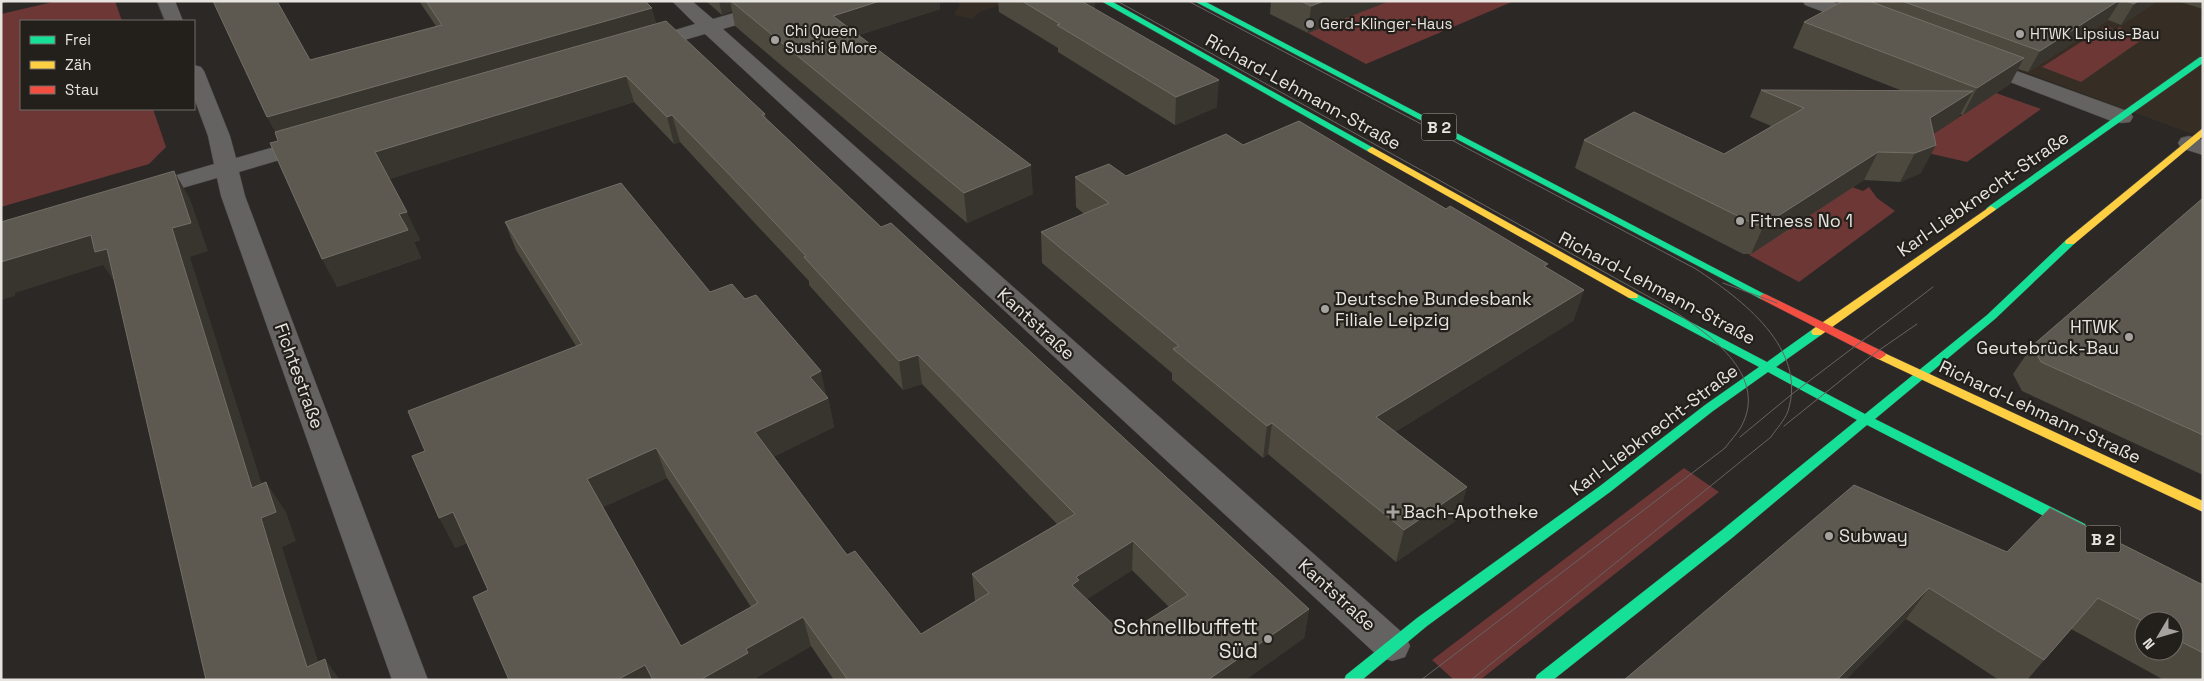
<svg xmlns="http://www.w3.org/2000/svg" width="2204" height="681" font-family="'Space Grotesk',sans-serif">
<style>
.built{fill:#362e25}
.green{fill:#6d3736}
.lines{fill:none;stroke-linecap:round;stroke-linejoin:round}
.street-casing{stroke:#454342;stroke-width:1}
.fast-casing{stroke:#454342;stroke-width:1}
.slow-casing{stroke:#454342;stroke-width:1}
.jam-casing{stroke:#454342;stroke-width:1}
.street{fill:#656362;fill-rule:evenodd}
.fast{fill:#16e098;fill-rule:evenodd}
.slow{fill:#ffcf43;fill-rule:evenodd}
.jam{fill:#f24e42;fill-rule:evenodd}
.tram{stroke:#676462;stroke-width:1}
.wall{fill:#4d493f;fill-rule:evenodd}
.shaded-wall{fill:#38352e}
.building{fill:#5d5950;stroke:#736f67;fill-rule:evenodd}
.poi-dot{fill:#a5a29f;stroke:#231f1a;stroke-width:2}
.labels{text-anchor:middle;stroke-width:4.5;stroke-linejoin:round;paint-order:stroke}
.far-poi-label{font-size:15px;fill:#e7e4e0;stroke:#231f1a;text-anchor:start}
.shield{fill:#231f1a;stroke:#aca9a5;stroke-width:1}
.shield-label{font-size:16px;font-weight:bold;fill:#e7e4e0}
.street-label{font-size:18px;fill:#e7e4e0;stroke:#231f1a}
.poi-label{font-size:18px;fill:#e7e4e0;stroke:#231f1a;text-anchor:start}
.near-poi-label{font-size:21px;fill:#e7e4e0;stroke:#231f1a;text-anchor:end}
</style>
<rect width="100%" height="100%" fill="#2b2826"/>
<!-- built -->
<g class="built">
<polygon points="955,1 1013,1 979,12 972,19 954,15 960,5"/>
<polygon points="1832,1 2203,1 2203,138"/>
</g>
<!-- green -->
<g class="green">
<polygon points="57,1 115,1 122,21 21,21 21,109 153,109 166,147 149,164 1,207 1,14"/>
<polygon points="1389,1 1514,1 1366,64 1308,33"/>
<polygon points="2106,26 2116,30 2120,27 2129,34 2143,39 2081,82 2042,67"/>
<polygon points="1996,93 2041,109 1967,162 1910,149"/>
<polygon points="1852,187 1863,191 1869,187 1877,198 1895,211 1799,282 1749,255"/>
<polygon points="1684,468 1719,492 1480,680 1454,680 1432,660"/>
</g>
<g class="lines">
<defs>
<g id="street">
<polygon points="157,1 175,1 183,21 165,21"/>
<polygon points="672,1 692,1 713,19 775,1 805,1 803,5 723,29 1405,635 1410,646 1405,657 1392,661 1379,657 705,34 646,51 639,49 636,45 639,41 695,24"/>
<polygon points="1803,1 1830,1 1873,17 1876,21 1873,25 1866,27 1859,25 1805,5"/>
<polygon points="1978,57 2130,112 2133,117 2130,122 2122,123 2114,122 1971,67 1968,63 1971,59"/>
<polygon points="194,65 201,67 204,71 230,136 236,158 309,137 317,139 320,144 317,149 239,172 245,196 428,680 392,680 221,196 217,178 144,199 136,197 132,192 136,187 214,164 208,136 194,98"/>
<polygon points="2189,136 2203,140 2203,155 2181,148 2178,143 2181,138"/>
</g>
<g id="fast">
<polygon points="1101,1 1111,1 1377,150 1372,153 1369,152"/>
<polygon points="1194,1 1204,1 1770,297 1769,299 1761,299"/>
<polygon points="2200,57 2203,57 2203,63 1994,211 1988,211 1986,209 1988,207"/>
<polygon points="2070,239 2075,242 2074,244 1995,319 1875,419 2085,524 2087,528 2085,532 2080,533 2075,532 1867,425 1732,538 1553,680 1535,680 1537,675 1722,530 1857,420 1768,372 1713,411 1610,492 1427,626 1362,680 1344,680 1346,675 1417,618 1600,486 1705,405 1759,367 1629,298 1628,296 1629,294 1637,294 1767,362 1813,329 1821,329 1823,332 1821,335 1776,367 1865,414 1987,315 2066,240"/>
</g>
<g id="slow">
<polygon points="2203,128 2203,136 2074,244 2066,244 2065,242 2066,240"/>
<polygon points="1372,147 1637,294 1638,296 1637,298 1629,298 1369,152 1367,150"/>
<polygon points="1991,206 1996,209 1994,211 1821,335 1813,335 1811,332 1813,329"/>
<polygon points="1880,351 2203,501 2203,512 1876,358 1874,355"/>
</g>
<polygon id="jam" points="1765,294 1884,352 1886,355 1880,359 1876,358 1761,299 1760,297 1761,295"/>
</defs>
<!-- street casing -->
<use href="#street" class="street-casing"/>
<!-- fast casing -->
<use href="#fast" class="fast-casing"/>
<!-- slow casing -->
<use href="#slow" class="slow-casing"/>
<!-- jam casing -->
<use href="#jam" class="jam-casing"/>
<!-- street -->
<use href="#street" class="street"/>
<!-- fast -->
<use href="#fast" class="fast"/>
<!-- slow -->
<use href="#slow" class="slow"/>
<!-- jam -->
<use href="#jam" class="jam"/>
<!-- tram -->
<g class="tram">
<path d="M1117 1 1669 308C1706 332 1770 374 1741 427 1737 434 1730 441 1725 448L1421 680"/>
<path d="M1188 1 1696 269C1741 299 1808 348 1788 411 1785 420 1776 429 1771 437L1471 680"/>
<polyline points="1,3 7,1"/>
<polyline points="1723,283 1777,303"/>
<polyline points="1784,426 1875,353 1917,324"/>
<polyline points="1740,437 1792,394 1933,287"/>
</g>
</g>
<!-- wall -->
<g class="wall">
<path d="M419 1H645L656 23 765 114 766 118 881 227 1309 609 1304 638 1245 680H834L811 646 756 678 757 680H509L488 590 467 543 455 548 425 451 576 346 516 250 505 222 710 292 826 396 828 398 834 427 773 457 847 555 921 634 975 601 972 574 1057 524 922 384 903 390 809 285V281L751 219 680 142 674 144 634 102 389 179 420 240 414 242 421 258 337 287 278 141 310 60 436 26ZM667 478 751 607 681 646 603 507ZM1132 570 1169 607 1124 635 1087 599Z"/>
<polygon points="706,1 940,1 940,9 859,35 1033,194 967,223 735,26 732,11 722,15"/>
<polygon points="998,1 1095,1 1095,9 1217,107 1175,125 1058,52 1058,48 999,12"/>
<polygon points="1271,1 1388,1 1308,33 1270,14"/>
<polygon points="1843,1 2157,1 2121,25 2108,20 2028,72 2018,69 2010,84 1963,115 1960,114 1958,118 1933,134 1921,173 1900,182 1864,180 1751,254 1743,254 1575,168 1584,140 1724,154 1771,126 1750,117 1761,90 1900,90 1793,48 1804,22"/>
<polygon points="2177,1 2203,1 2203,9"/>
<polygon points="1243,145 1546,268 1584,290 1573,321 1395,432 1458,519 1396,562 1268,454 1263,458 1172,380 1172,373 1042,263 1041,232 1084,214 1076,207 1075,177 1126,176"/>
<polygon points="2203,198 2203,475 2022,391 2013,374 2032,346"/>
<path d="M2007 552 2203 585V680H2164L2071 629 2027 680H1999L1906 619 1624 680ZM2144 621H2174V651H2144Z"/>
</g>
<!-- shaded-wall -->
<g class="shaded-wall">
<polygon points="719,1 730,1 732,11 722,15"/>
<polygon points="880,1 940,1 940,9 837,42 833,16"/>
<polygon points="1086,1 1095,1 1095,24 1083,2"/>
<polygon points="1324,1 1388,1 1308,33 1311,6"/>
<polygon points="2118,1 2120,1 2108,20 2028,72 2040,51"/>
<polygon points="2138,1 2157,1 2121,25 2134,4"/>
<polygon points="652,8 659,33 281,143 267,117"/>
<polygon points="2024,58 2010,84 1963,115 1977,88"/>
<polygon points="626,76 634,102 387,180 375,152"/>
<polygon points="1219,80 1217,107 1175,125 1176,97"/>
<polygon points="1973,91 1958,118 1915,146 1930,118"/>
<polygon points="672,115 680,142 674,144 667,117"/>
<polygon points="1936,145 1921,173 1900,182 1915,153"/>
<polygon points="1878,152 1864,180 1751,254 1764,225"/>
<polygon points="1031,165 1033,194 967,223 964,193"/>
<polygon points="174,171 190,199 208,251 190,257 271,513 266,482 286,512 296,541 282,547 324,680 307,667 172,228"/>
<polygon points="407,212 420,240 414,242 421,258 337,287 322,259 399,214"/>
<polygon points="91,235 107,249 114,281 103,265 15,293 15,296 1,300 1,262"/>
<polygon points="1584,290 1573,321 1369,448 1376,417"/>
<polygon points="918,355 922,384 903,390 899,361"/>
<polygon points="821,371 827,399 828,398 834,427 763,462 755,432 810,377"/>
<polygon points="1272,423 1268,454 1263,458 1267,426"/>
<polygon points="656,448 667,478 599,509 587,479"/>
<polygon points="1467,487 1458,519 1396,562 1404,530"/>
<polygon points="453,512 469,542 455,548 439,518"/>
<polygon points="1133,541 1132,570 1080,604 1072,585 1076,577"/>
<polygon points="1929,588 1906,619 1846,680 1837,680"/>
<polygon points="1309,609 1304,638 1245,680 1208,680"/>
<polygon points="803,617 811,646 756,678 757,680 700,680 746,649"/>
<polygon points="325,659 340,680 331,680"/>
<polygon points="645,665 652,680 617,680"/>
</g>
<!-- building -->
<g class="building">
<polygon points="213,1 277,1 310,60 442,25 426,1 645,1 652,8 267,117"/>
<polygon points="731,1 880,1 833,16 1031,165 964,193"/>
<polygon points="1022,1 1086,1 1083,2 1219,80 1176,97 1057,25 1060,24"/>
<polygon points="1301,1 1324,1 1311,6"/>
<polygon points="1843,1 1869,1 2024,58 1977,88 1804,22"/>
<polygon points="1902,1 2118,1 2040,51"/>
<polygon points="2125,1 2138,1 2134,4"/>
<path d="M666 21 765 114 762 115 881 227 891 223 1309 609 1208 680H848L803 617 746 649 748 653 700 680H653L645 665 617 680H509L473 597 488 590 453 512 439 518 412 456 425 451 408 411 582 344 505 222 621 183 710 292 732 284 745 299 756 295 821 371 810 377 828 398 755 432 847 555 855 551 921 634 989 593 972 574 1075 514 918 355 899 361 804 257 806 256 745 191 672 115 667 117 626 76 375 152 407 212 399 214 408 230 322 259 270 143 278 141 275 132ZM656 448 758 603 681 646 587 479ZM1133 541 1188 595 1124 635 1072 585 1079 580 1076 577Z"/>
<polygon points="1761,90 1973,91 1930,118 1936,145 1915,153 1878,152 1764,225 1756,225 1584,140 1634,112 1724,154 1804,108"/>
<polygon points="1299,121 1446,209 1450,206 1548,264 1544,266 1584,290 1376,417 1467,487 1404,530 1272,423 1267,426 1173,349 1179,346 1041,232 1109,203 1075,177 1109,164 1126,176 1226,134 1243,145"/>
<polygon points="174,171 191,223 172,228 252,488 266,482 276,512 261,518 283,591 307,667 325,659 331,680 206,680 107,249 95,252 91,235 1,262 1,222"/>
<polygon points="2203,198 2203,435 2041,362 2032,346"/>
<polygon points="1854,485 2007,552 2050,508 2203,585 2203,653 2174,638 2174,621 2144,621 2144,622 2098,598 2044,660 1929,588 1837,680 1624,680"/>
</g>
<!-- markers -->
<g class="poi-dot">
<circle cx="1310" cy="24" r="5"/>
<circle cx="2020" cy="34" r="5"/>
<circle cx="775" cy="40" r="5"/>
<circle cx="1740" cy="221" r="5"/>
<circle cx="1325" cy="309" r="5"/>
<circle cx="2129" cy="337" r="5"/>
<path d="M1390.5 504.5h5v5h5v5h-5v5h-5v-5h-5v-5h5z"/>
<circle cx="1829" cy="536" r="5"/>
<circle cx="1268" cy="639" r="5"/>
</g>
<g class="labels">
<!-- far-poi labels -->
<g class="far-poi-label">
<text x="1320" y="29">Gerd-Klinger-Haus</text>
<text x="785" y="36">Chi Queen<tspan x="785" dy="17">Sushi &amp; More</tspan></text>
<text x="2030" y="39">HTWK Lipsius-Bau</text>
</g>
<!-- shield labels -->
<g class="shield">
<rect x="1421.5" y="113.5" width="35" height="27" rx="4"/>
<rect x="2085.5" y="525.5" width="35" height="27" rx="4"/>
</g>
<g class="shield-label">
<text x="1439" y="133">B 2</text>
<text x="2103" y="545">B 2</text>
</g>
<!-- street labels -->
<g class="street-label">
<text transform="translate(1303 92) rotate(29)" y="6">Richard-Lehmann-Straße</text>
<text transform="translate(1983 194) rotate(-35)" y="6">Karl-Liebknecht-Straße</text>
<text transform="translate(1657 288) rotate(28)" y="6">Richard-Lehmann-Straße</text>
<text transform="translate(1036 324) rotate(42)" y="6">Kantstraße</text>
<text transform="translate(299 376) rotate(70)" y="6">Fichtestraße</text>
<text transform="translate(2040 412) rotate(25)" y="6">Richard-Lehmann-Straße</text>
<text transform="translate(1654 430) rotate(-37)" y="6">Karl-Liebknecht-Straße</text>
<text transform="translate(1337 595) rotate(42)" y="6">Kantstraße</text>
</g>
<!-- poi labels -->
<g class="poi-label">
<text x="1750" y="227">Fitness No 1</text>
<text x="1335" y="305">Deutsche Bundesbank<tspan x="1335" dy="21">Filiale Leipzig</tspan></text>
<text x="2119" y="333" text-anchor="end">HTWK<tspan x="2119" dy="21">Geutebrück-Bau</tspan></text>
<text x="1403" y="518">Bach-Apotheke</text>
<text x="1839" y="542">Subway</text>
</g>
<!-- near-poi labels -->
<g class="near-poi-label">
<text x="1258" y="634">Schnellbuffett<tspan x="1258" dy="24">Süd</tspan></text>
</g>
</g>
<!-- border -->
<rect width="2204" height="681" fill="none" stroke="#e7e4e0" stroke-width="5"/>
<!-- legend -->
<rect x="20" y="20" width="175" height="90" fill="#231f1a" stroke="#716e69"/>
<rect x="30" y="36" width="25" height="8" fill="#16e098" stroke="#716e69"/>
<text x="65" y="45" font-size="15" fill="#e7e4e0">Frei</text>
<rect x="30" y="61" width="25" height="8" fill="#ffcf43" stroke="#716e69"/>
<text x="65" y="70" font-size="15" fill="#e7e4e0">Zäh</text>
<rect x="30" y="86" width="25" height="8" fill="#f24e42" stroke="#716e69"/>
<text x="65" y="95" font-size="15" fill="#e7e4e0">Stau</text>
<!-- north arrow -->
<g transform="translate(2159 636) rotate(232)"><circle r="24" fill="#231f1a" stroke="#716e69"/>
<path d="M0-4L9 19L0 12L-9 19Z" fill="#a5a29f"/>
<text y="-8" font-size="14" font-weight="bold" text-anchor="middle" fill="#e7e4e0">N</text>
</g>
</svg>
